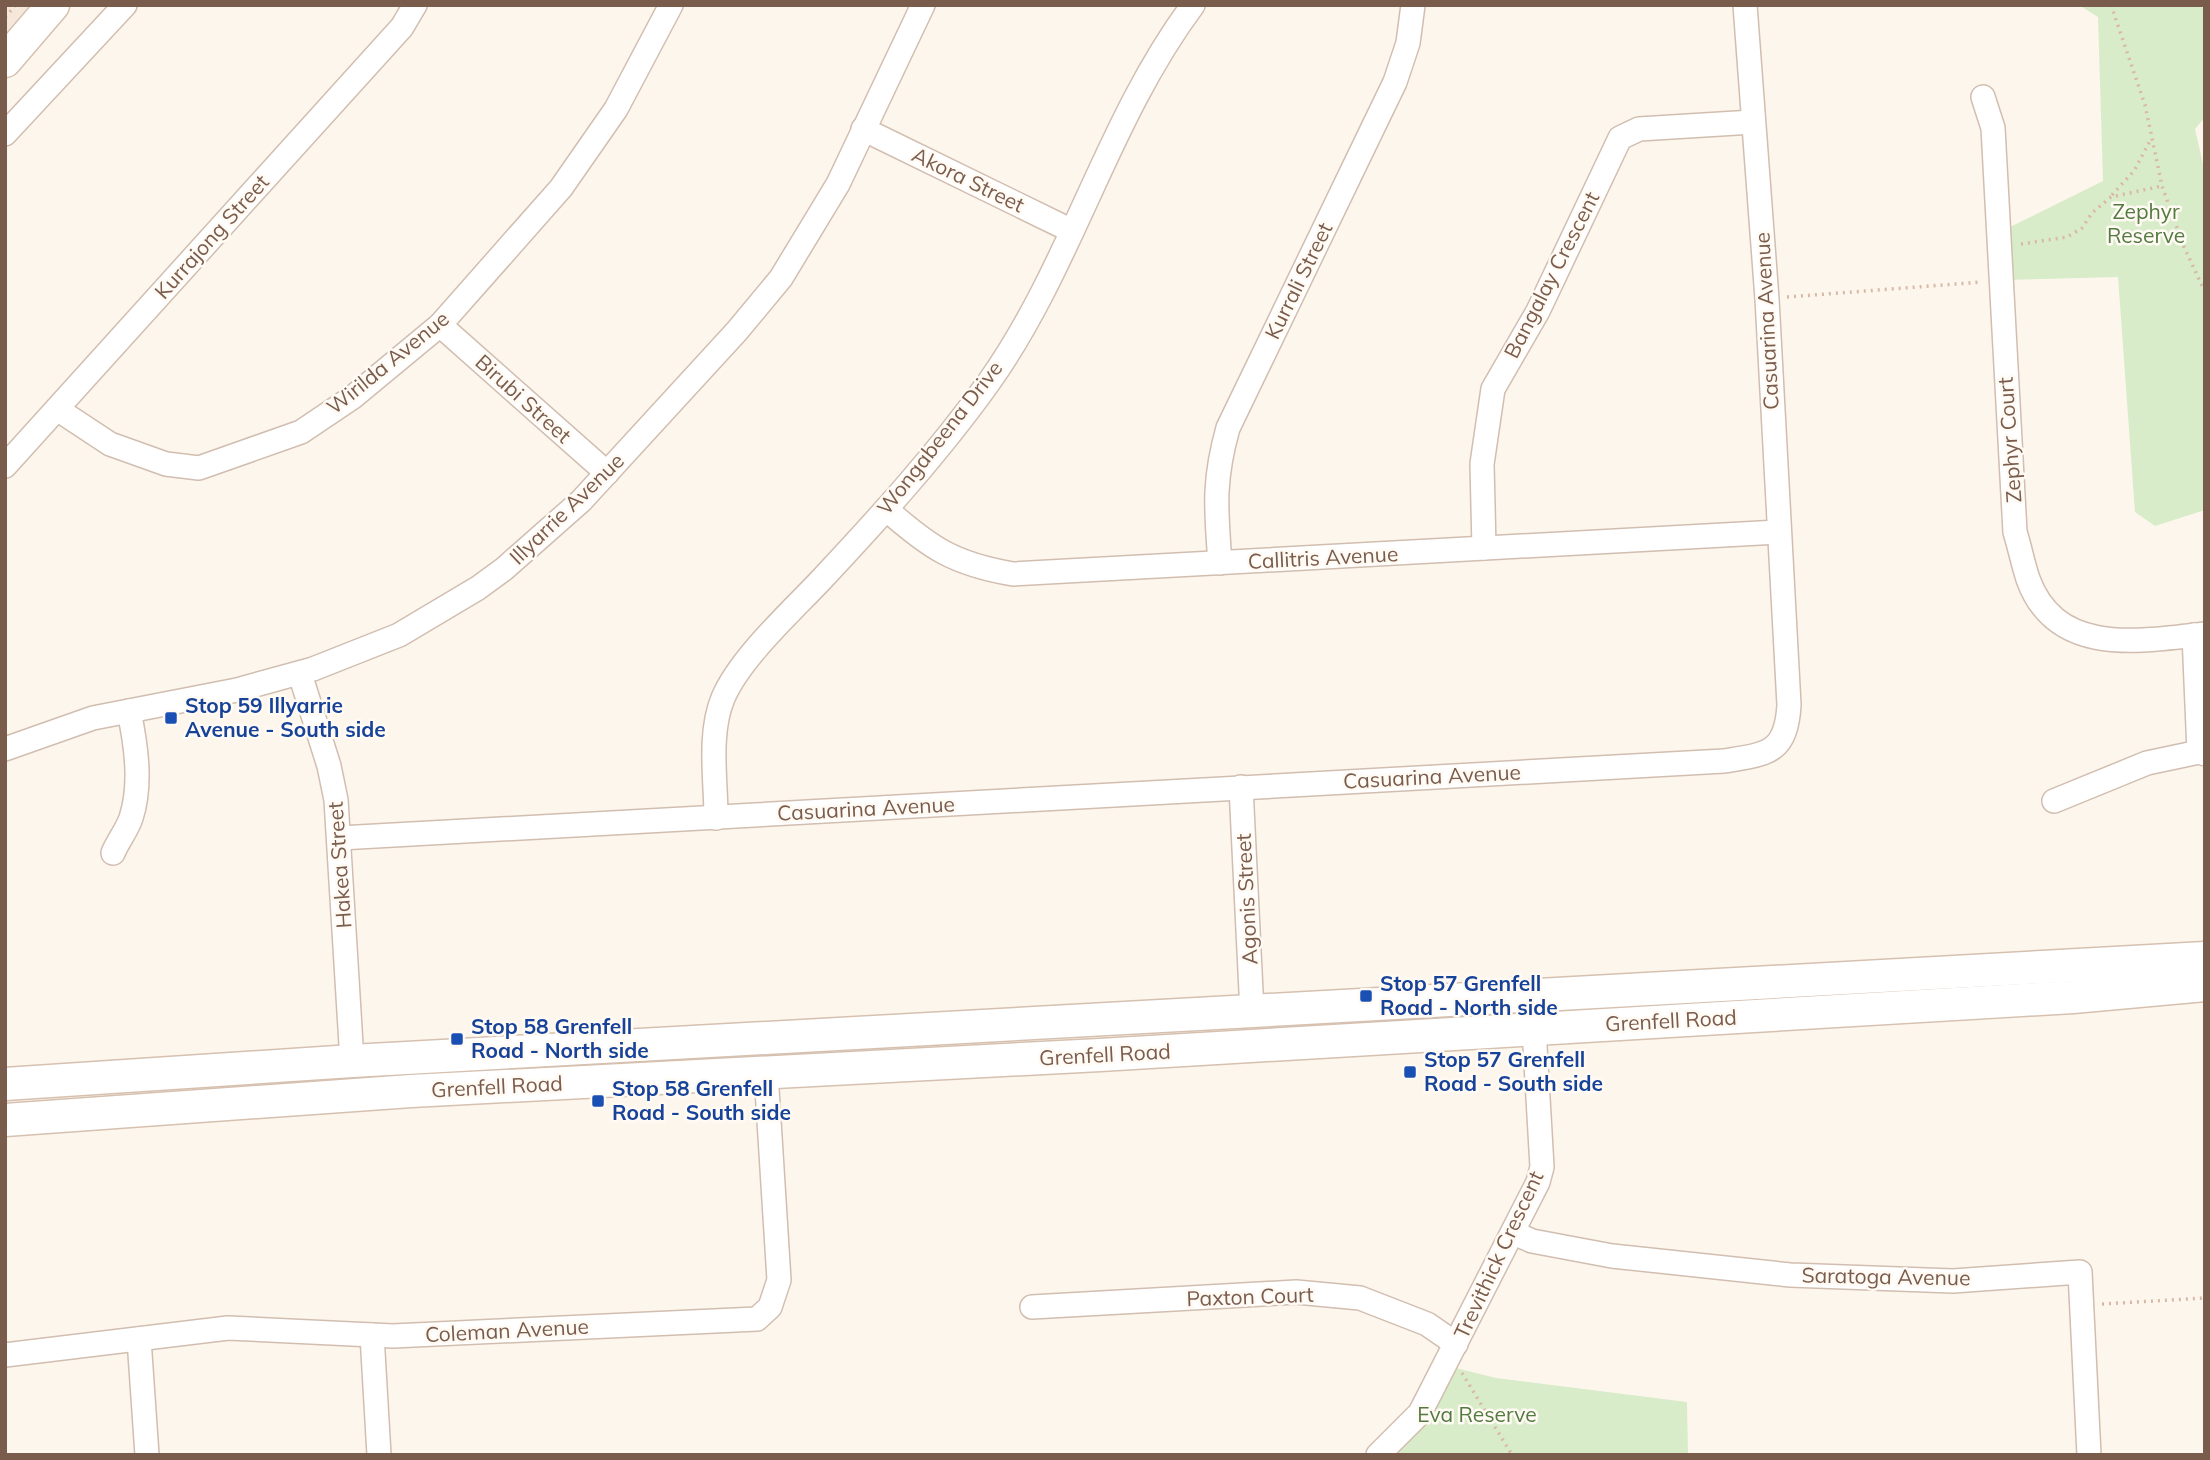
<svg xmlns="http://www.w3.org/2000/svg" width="2210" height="1460" font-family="Mulish,sans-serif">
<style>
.residential{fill:#f5e8da}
.green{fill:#d8ecc9}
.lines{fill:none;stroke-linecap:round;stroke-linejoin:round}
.minor-casing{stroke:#d1beb0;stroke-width:26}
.secondary-casing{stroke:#d6c0b0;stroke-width:35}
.path{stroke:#d9b8a5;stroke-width:3.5;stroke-dasharray:2 5;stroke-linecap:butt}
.minor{stroke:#fff;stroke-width:23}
.secondary{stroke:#fff;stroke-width:32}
.transit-dot{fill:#1a4fb4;stroke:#fffaf3;stroke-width:2.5}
.labels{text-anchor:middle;stroke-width:5;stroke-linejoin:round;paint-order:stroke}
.street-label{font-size:21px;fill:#7a5c4d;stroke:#fffaf3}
.park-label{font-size:21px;fill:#537a41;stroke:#fffaf3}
.transit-label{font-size:21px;font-weight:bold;fill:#164399;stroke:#fffaf3;text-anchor:start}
</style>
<rect width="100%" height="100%" fill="#fdf6ec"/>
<!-- residential -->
<polygon class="residential" points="5,5 53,5 5,61"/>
<!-- green -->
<g class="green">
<polygon points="2079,5 2200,5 2205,10 2205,117 2195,129 2205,173 2205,510 2155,526 2135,512 2118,277 2007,280 2008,228 2103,181 2098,17"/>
<polygon points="1456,1368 1496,1378 1687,1402 1688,1455 1396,1455 1429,1420"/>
</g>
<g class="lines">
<defs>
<g id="minor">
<path d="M1983 97 1993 128 2015 532C2020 548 2023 564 2028 579 2056 657 2140 641 2205 634"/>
<polyline points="863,129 1072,231"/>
<polyline points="5,134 125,5"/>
<polyline points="440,325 607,473"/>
<polyline points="57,409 110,444 166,464 199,468 301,432 353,397 440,325 561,188 616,109 671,5"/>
<polyline points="5,466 402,27 415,5"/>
<path d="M886 509C930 548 954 564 1013 574L1778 532"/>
<polyline points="1484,548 1482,464 1493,389 1538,311 1620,138 1639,129 1753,122"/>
<path d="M1220 563C1216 509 1213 481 1228 428L1395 82 1408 43 1413 5"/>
<polyline points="2194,635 2199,752"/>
<polyline points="300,674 329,766 336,800 352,1061"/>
<polyline points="5,749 93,718 237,690 313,669 399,635 478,588 504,569 581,501 737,331 781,278 838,184 923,5"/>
<polyline points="1241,787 1252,1012"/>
<polyline points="2054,801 2147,763 2199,752 2205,754"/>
<path d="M716 818C716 780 708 734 723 698 740 658 791 612 821 580 880 517 939 452 989 382 1072 265 1107 120 1193 5"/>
<path d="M340 838 1724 761C1767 754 1786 754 1789 705L1767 299 1745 5"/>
<path d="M113 853C118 841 127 830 131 818 142 784 136 745 129 711"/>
<polyline points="1514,1233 1532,1241 1612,1256 1790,1275 1953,1281 2080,1272 2089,1455"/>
<polyline points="1032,1307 1296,1292 1360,1298 1427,1324 1456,1344"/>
<polyline points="372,1335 379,1455"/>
<polyline points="139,1339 147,1455"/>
<polyline points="5,1355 228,1328 393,1336 757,1319 770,1307 779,1280 766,1073"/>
<polyline points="1378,1455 1420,1413 1538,1182 1542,1167 1534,1029"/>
</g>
<g id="secondary">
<polyline points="5,61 53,5"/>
<polyline points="5,1084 352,1061 2205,958"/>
<polyline points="5,1120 411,1091 1100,1055 2073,997 2205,985"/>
</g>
</defs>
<!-- minor casing -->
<use href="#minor" class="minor-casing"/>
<!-- secondary casing -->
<use href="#secondary" class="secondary-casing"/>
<!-- path -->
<g class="path">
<polyline points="2111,5 2145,105 2162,186 2184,247 2205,292"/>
<polyline points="5,17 16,5"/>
<polyline points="2112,195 2134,171 2151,139"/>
<polyline points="2021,244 2067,237 2082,228 2092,213 2111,197 2162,186"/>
<polyline points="1787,297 1982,282"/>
<polyline points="2102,1304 2205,1298"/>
<polyline points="1462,1373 1512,1455"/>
</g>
<!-- minor -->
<use href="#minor" class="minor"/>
<!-- secondary -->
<use href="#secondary" class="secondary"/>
</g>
<!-- markers -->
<g class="transit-dot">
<rect x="164" y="711" width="14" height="14" rx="3.5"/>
<rect x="1359" y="989" width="14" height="14" rx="3.5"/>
<rect x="450" y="1032" width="14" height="14" rx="3.5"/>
<rect x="1403" y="1065" width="14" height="14" rx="3.5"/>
<rect x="591" y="1094" width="14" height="14" rx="3.5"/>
</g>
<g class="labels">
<!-- street labels -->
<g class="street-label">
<text transform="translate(968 180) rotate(26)" y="7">Akora Street</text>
<text transform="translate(212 237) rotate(-48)" y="7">Kurrajong Street</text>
<text transform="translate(1552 275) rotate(-63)" y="7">Bangalay Crescent</text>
<text transform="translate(1299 281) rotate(-64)" y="7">Kurrali Street</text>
<text transform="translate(1767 321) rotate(-93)" y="7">Casuarina Avenue</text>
<text transform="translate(388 363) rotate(-39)" y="7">Wirilda Avenue</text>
<text transform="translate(523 399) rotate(42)" y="7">Birubi Street</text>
<text transform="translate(940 438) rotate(-52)" y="7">Wongabeena Drive</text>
<text transform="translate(2010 440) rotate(-94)" y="7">Zephyr Court</text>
<text transform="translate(567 509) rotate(-44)" y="7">Illyarrie Avenue</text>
<text transform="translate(1323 558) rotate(-3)" y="7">Callitris Avenue</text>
<text transform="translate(1432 777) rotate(-3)" y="7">Casuarina Avenue</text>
<text transform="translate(866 809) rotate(-3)" y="7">Casuarina Avenue</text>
<text transform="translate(340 865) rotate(-94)" y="7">Hakea Street</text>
<text transform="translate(1247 899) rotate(-93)" y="7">Agonis Street</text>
<text transform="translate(1671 1021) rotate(-3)" y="7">Grenfell Road</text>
<text transform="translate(1105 1055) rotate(-3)" y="7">Grenfell Road</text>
<text transform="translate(497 1087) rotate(-3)" y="7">Grenfell Road</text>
<text transform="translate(1499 1255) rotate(-65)" y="7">Trevithick Crescent</text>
<text transform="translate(1886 1277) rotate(1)" y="7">Saratoga Avenue</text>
<text transform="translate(1250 1297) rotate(-2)" y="7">Paxton Court</text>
<text transform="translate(507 1331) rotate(-3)" y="7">Coleman Avenue</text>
</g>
<!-- park labels -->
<g class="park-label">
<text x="2146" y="219">Zephyr<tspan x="2146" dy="24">Reserve</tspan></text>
<text x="1477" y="1422">Eva Reserve</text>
</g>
<!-- transit labels -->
<g class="transit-label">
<text x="185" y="713">Stop 59 Illyarrie<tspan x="185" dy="24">Avenue - South side</tspan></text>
<text x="1380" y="991">Stop 57 Grenfell<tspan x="1380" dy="24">Road - North side</tspan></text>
<text x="471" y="1034">Stop 58 Grenfell<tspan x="471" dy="24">Road - North side</tspan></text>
<text x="1424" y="1067">Stop 57 Grenfell<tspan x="1424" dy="24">Road - South side</tspan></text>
<text x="612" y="1096">Stop 58 Grenfell<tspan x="612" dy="24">Road - South side</tspan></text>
</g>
</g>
<!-- border -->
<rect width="2210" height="1460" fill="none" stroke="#7a5c4d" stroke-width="14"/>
</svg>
